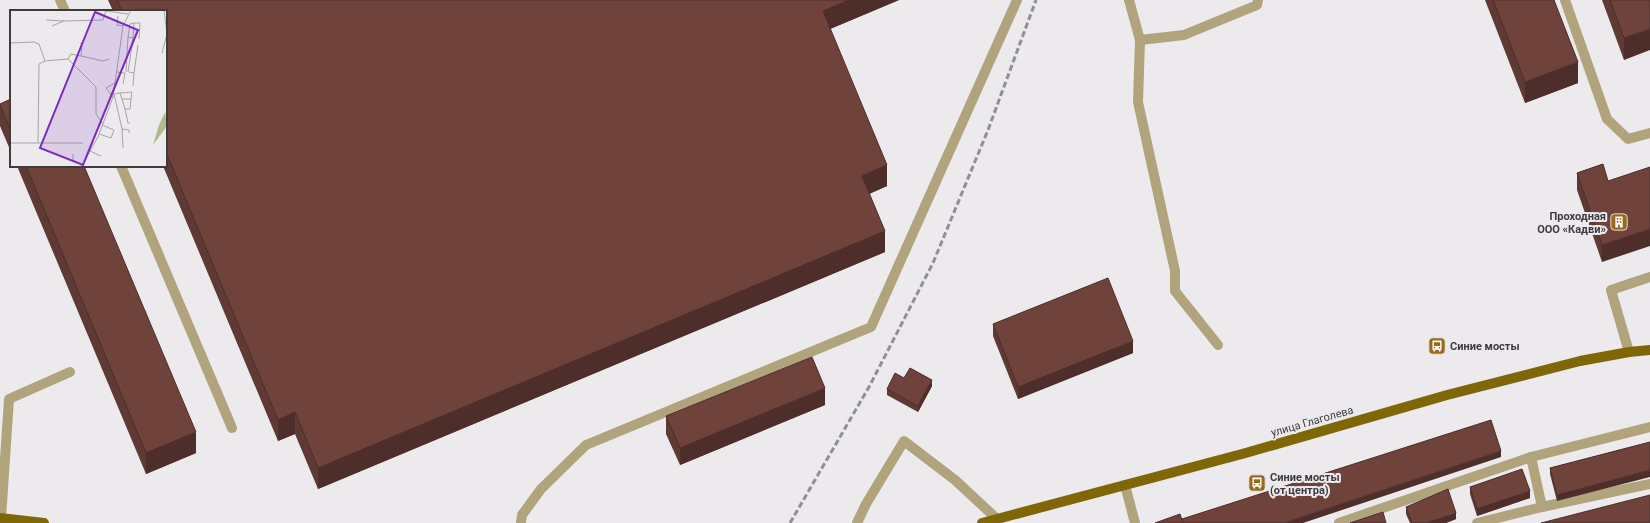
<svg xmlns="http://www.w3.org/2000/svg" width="1650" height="523" font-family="Roboto,sans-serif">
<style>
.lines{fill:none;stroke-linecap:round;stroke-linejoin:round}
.service{stroke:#b1a47d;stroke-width:10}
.primary{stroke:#7f6707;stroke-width:10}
.rail{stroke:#918f92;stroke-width:3;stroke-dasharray:6 3;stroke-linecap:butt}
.wall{fill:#5f3934}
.shaded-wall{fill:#4e2e2a}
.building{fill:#6f423c;stroke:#4e2e2a}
.labels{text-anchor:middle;stroke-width:4;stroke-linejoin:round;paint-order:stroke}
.poi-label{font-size:11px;font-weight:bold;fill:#3d3b3d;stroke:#edeaee;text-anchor:start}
.street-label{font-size:11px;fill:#3d3b3d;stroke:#edeaee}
.inset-road{fill:none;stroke:#a7a4a7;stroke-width:1}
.view{fill:#7b2cbf;fill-opacity:0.15;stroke:#7b2cbf;stroke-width:2}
.inset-edge{fill:none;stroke:#3d3b3d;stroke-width:2}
</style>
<rect width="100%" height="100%" fill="#edeaee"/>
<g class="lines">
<!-- service -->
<g class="service">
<polyline points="60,0 65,11"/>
<polyline points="1129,0 1140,40 1184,35 1257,5 1258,0"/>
<polyline points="1565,0 1607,119 1628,139 1650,133"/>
<polyline points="1140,40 1138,102 1175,271 1175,291 1218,345"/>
<polyline points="121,166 232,428"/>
<polyline points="1629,352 1611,290 1650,277"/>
<polyline points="1531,457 1650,427"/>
<polyline points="1125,485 1135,523"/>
<polyline points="1542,507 1650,484"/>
<polyline points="1,518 9,399 70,372"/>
<polyline points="521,523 522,515 541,489 586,445 871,327 1017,0"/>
<polyline points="857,523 866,504 904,441 955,480 997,519"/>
<polyline points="1339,523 1531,457 1542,507 1477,523"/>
</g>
<!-- primary -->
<g class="primary">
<polyline points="0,518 44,523"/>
<polyline points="982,523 1242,454 1447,395 1580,361 1629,352 1650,350"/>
</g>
<!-- rail -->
<polyline class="rail" points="790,523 869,387 933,263 988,130 1036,0"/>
</g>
<!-- wall -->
<g class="wall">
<polygon points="108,0 899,0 830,29 887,186 869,194 885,252 318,489 295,434 278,441 163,166 166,166 166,11 113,11"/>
<polygon points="1485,0 1554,0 1578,83 1525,103"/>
<polygon points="1602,0 1650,0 1624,60"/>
<polygon points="11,99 11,152 0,126 0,104"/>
<polygon points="1603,164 1602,262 1577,190 1577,173"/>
<polygon points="17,166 84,166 196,453 146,474"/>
<polygon points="993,324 1133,353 1018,399 993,336"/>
<polygon points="904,378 932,386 918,412 887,395 887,389"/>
<polygon points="825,405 680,465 666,434 666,416"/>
<polygon points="1650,442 1557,501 1550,474 1550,468"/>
<polygon points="1470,487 1530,498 1477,516 1470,494"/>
<polygon points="1406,507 1456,519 1446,523 1410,523 1406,514"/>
</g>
<!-- shaded-wall -->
<g class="shaded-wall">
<polygon points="849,0 899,0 823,32 823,11"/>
<polygon points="1650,29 1650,50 1624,60 1624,38"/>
<polygon points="1578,62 1578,83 1525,103 1525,82"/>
<polygon points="887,165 887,186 862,197 862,176"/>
<polygon points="1650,229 1650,246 1602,262 1602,245"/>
<polygon points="885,231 885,252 318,489 318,468"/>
<polygon points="1133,341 1133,353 1018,399 1018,387"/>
<polygon points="932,380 932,386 918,412 918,406"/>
<polygon points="825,388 825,405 680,465 680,448"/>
<polygon points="295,412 295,434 278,441 278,420"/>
<polygon points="196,432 196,453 146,474 146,453"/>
<polygon points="1501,451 1501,457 1303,523 1284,523"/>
<polygon points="1650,470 1650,477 1557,501 1557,495"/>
<polygon points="1530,491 1530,498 1477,516 1477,509"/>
<polygon points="1456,513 1456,519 1446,523 1427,523"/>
</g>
<!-- building -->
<g class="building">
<polygon points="117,0 849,0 823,11 887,165 862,176 885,231 318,468 295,412 278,420 166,152 166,11 122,11"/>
<polygon points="1493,0 1554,0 1578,62 1525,82"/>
<polygon points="1610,0 1650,0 1650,29 1624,38"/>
<polygon points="11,99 11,131 0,105 0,104"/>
<polygon points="1603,164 1608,181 1650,167 1650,229 1602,245 1577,173"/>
<polygon points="26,166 84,166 196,432 146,453"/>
<polygon points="1108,278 1133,341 1018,387 993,324"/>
<polygon points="812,357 825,388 680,448 666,416"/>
<polygon points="910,368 932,380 918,406 887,389 895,373 904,378"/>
<polygon points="1491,420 1501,451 1284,523 1183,523 1182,519"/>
<polygon points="1650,442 1650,470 1557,495 1550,468"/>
<polygon points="1522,469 1530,491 1477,509 1470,487"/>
<polygon points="1448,489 1456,513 1427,523 1412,523 1406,507"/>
<polygon points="1650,495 1650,523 1541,523"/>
<polygon points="1383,512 1386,523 1350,523"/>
<polygon points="1180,514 1183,523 1155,523"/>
</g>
<!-- icons -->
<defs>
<symbol id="building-square" viewBox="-11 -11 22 22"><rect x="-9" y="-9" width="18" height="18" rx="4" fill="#976918" stroke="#edeaee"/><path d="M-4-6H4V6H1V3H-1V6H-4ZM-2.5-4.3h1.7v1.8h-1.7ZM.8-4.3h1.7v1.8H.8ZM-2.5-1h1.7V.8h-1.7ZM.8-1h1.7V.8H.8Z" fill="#fff"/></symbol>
<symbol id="bus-square" viewBox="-11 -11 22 22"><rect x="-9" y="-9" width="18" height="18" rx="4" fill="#976918" stroke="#edeaee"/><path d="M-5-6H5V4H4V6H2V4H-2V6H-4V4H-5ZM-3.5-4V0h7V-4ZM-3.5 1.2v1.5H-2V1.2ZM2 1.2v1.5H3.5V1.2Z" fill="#fff"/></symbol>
</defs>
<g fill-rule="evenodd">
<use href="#building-square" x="1609" y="212" width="20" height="20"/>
<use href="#bus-square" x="1427" y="336" width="20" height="20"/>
<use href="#bus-square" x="1247" y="473" width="20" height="20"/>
</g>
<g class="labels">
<!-- poi labels -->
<g class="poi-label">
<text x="1606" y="220" text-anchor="end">Проходная<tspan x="1606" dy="13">ООО «Кадви»</tspan></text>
<text x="1450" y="350">Синие мосты</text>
<text x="1270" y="481">Синие мосты<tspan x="1270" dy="13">(от центра)</tspan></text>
</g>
<!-- street labels -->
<g class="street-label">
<text transform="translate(1312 421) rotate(-16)" y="4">улица Глаголева</text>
</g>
</g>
<!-- overview -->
<g transform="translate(10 10)">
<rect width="157" height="157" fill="#edeaee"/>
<path d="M155 102 157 116 143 135 149 115Z" fill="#b0b98b"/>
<path class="inset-road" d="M96 1 118 4M108 6 107 15 113 16M36 10 54 11M124 13H130L129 29M42 16 54 11 93 10 96 0M118 27 120 14 124 13 123 28M0 33 24 32 29 34 35 51 29 54 28 133M152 43 157 24 154 0M71 46 93 51 99 49M58 49 86 77V104L93 114M35 51 58 49 61 44 71 46 72 35 70 33M107 62 115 63 113 74M116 62 118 27 123 28 118 62M119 62 124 63 123 76M124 63 128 35M110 83 122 82 121 89M103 87 96 78 105 73M112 89H121L120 99H115L110 83 104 84 112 119 119 120V123M115 99 118 113H120M112 119 113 138M89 124 101 128 104 120 92 115M0 133H73M80 141 91 146M63 144V150L72 155M71 157 88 127 103 87 113 16 121 0"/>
<path class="view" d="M85 2 128 20 73 155 30 138Z"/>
<rect width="157" height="157" class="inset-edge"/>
</g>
</svg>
